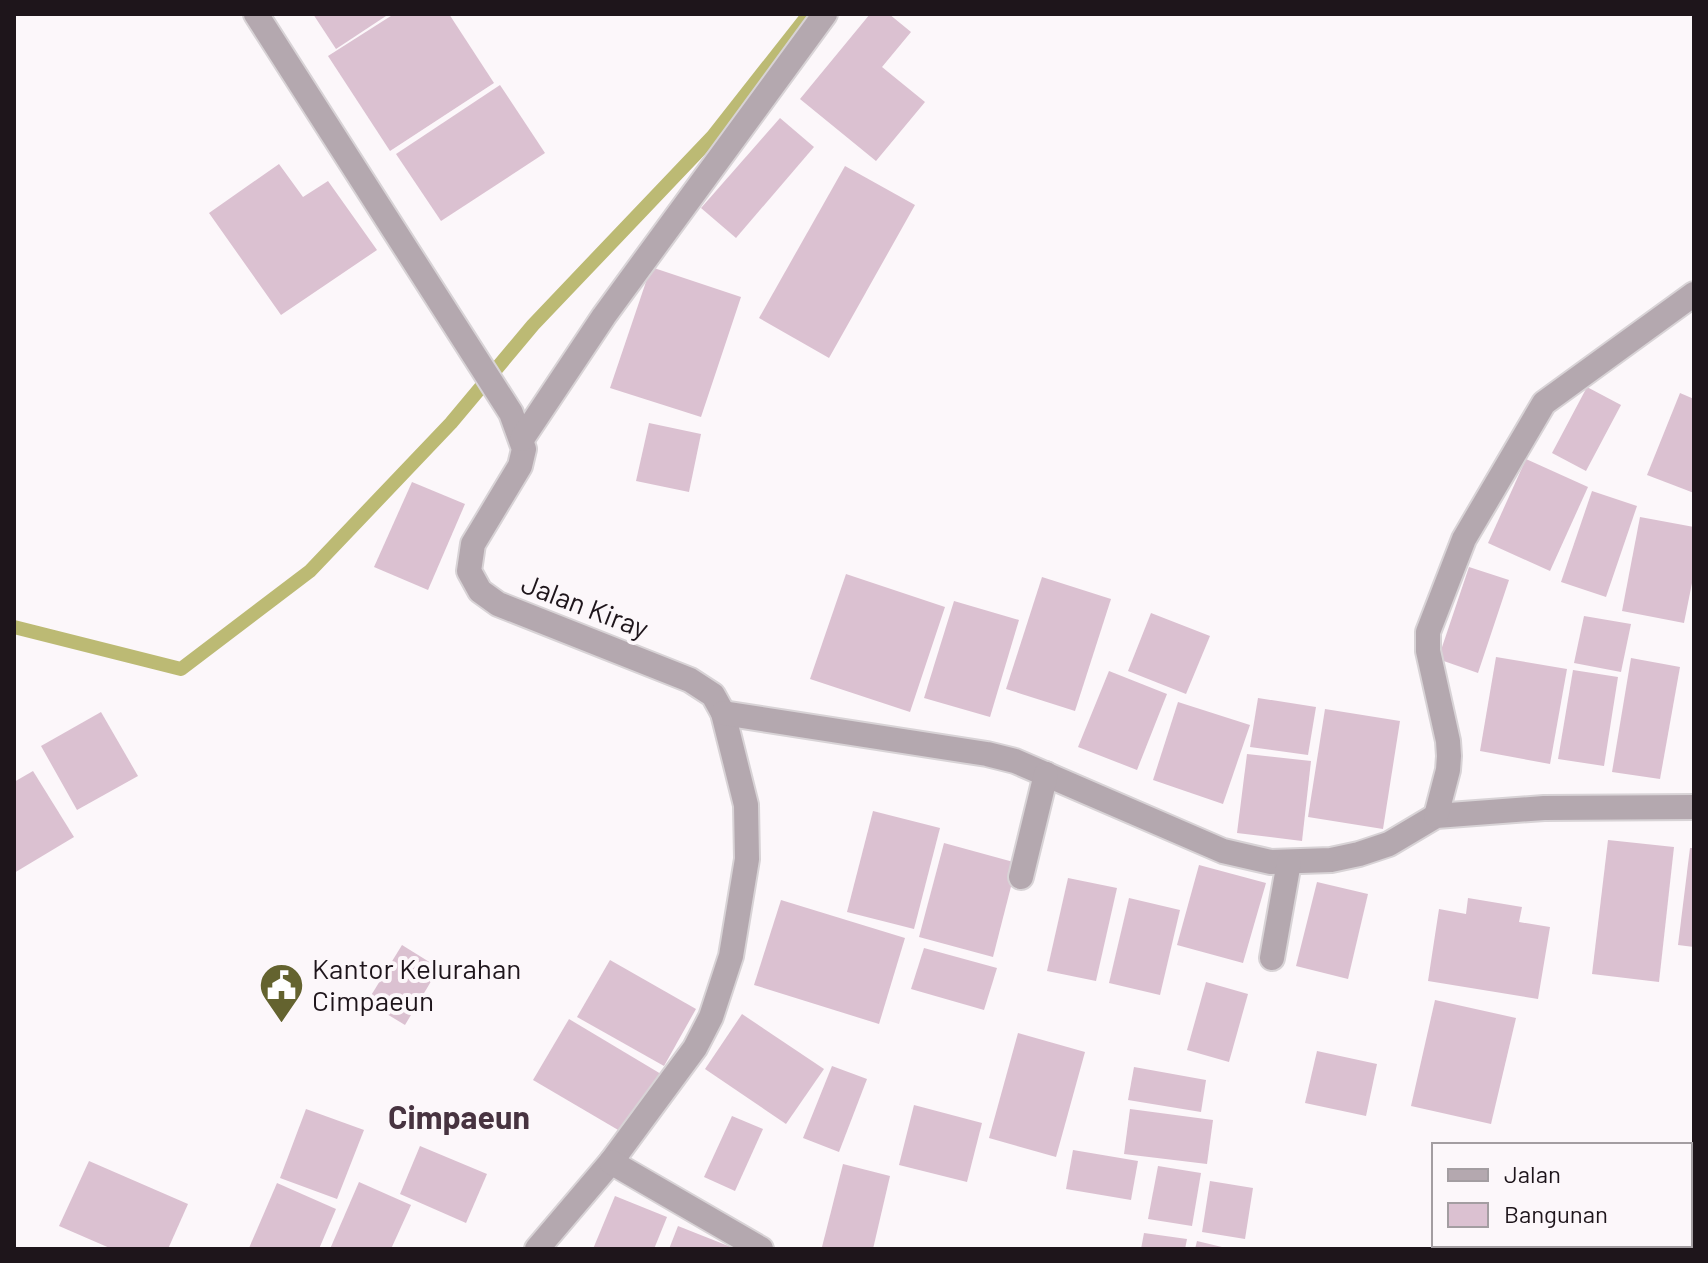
<svg xmlns="http://www.w3.org/2000/svg" width="1708" height="1263" font-family="Barlow,sans-serif">
<style>
.lines{fill:none;stroke-linecap:round;stroke-linejoin:round}
.stream{stroke:#bcba74;stroke-width:14}
.building{fill:#dbc1d1}
.minor-casing{stroke:#d8d3d6;stroke-width:28}
.minor{stroke:#b4a8af;stroke-width:24}
.labels{text-anchor:middle;stroke-width:8;stroke-linejoin:round;paint-order:stroke}
.street-label{font-size:28px;fill:#1e151b;stroke:#fcf7fa}
.poi-label{font-size:28px;fill:#1e151b;stroke:#fcf7fa;text-anchor:start}
.quarter-label{font-size:32px;font-weight:bold;fill:#473340;stroke:#fcf7fa}
</style>
<rect width="100%" height="100%" fill="#fcf7fa"/>
<g class="lines">
<!-- stream -->
<polyline class="stream" points="14,627 181,669 310,571 451,423 533,325 713,136 809,14"/>
</g>
<!-- building -->
<g class="building">
<polygon points="313,14 389,14 336,49"/>
<polygon points="394,14 449,14 494,83 390,151 328,56"/>
<polygon points="870,14 889,14 911,32 882,67 925,102 876,161 800,99"/>
<polygon points="500,85 545,153 441,221 396,154"/>
<polygon points="780,118 814,147 736,238 701,208"/>
<polygon points="279,164 303,197 328,181 377,250 281,315 209,213"/>
<polygon points="845,166 915,205 829,358 759,318"/>
<polygon points="651,267 741,297 701,417 610,388"/>
<polygon points="1587,387 1621,405 1586,471 1552,453"/>
<polygon points="1680,393 1694,399 1694,493 1647,475"/>
<polygon points="649,423 701,434 689,492 636,481"/>
<polygon points="1526,459 1588,487 1550,571 1488,543"/>
<polygon points="412,482 465,504 428,590 374,567"/>
<polygon points="1592,491 1637,506 1606,597 1561,582"/>
<polygon points="1640,517 1694,527 1694,573 1684,623 1622,611"/>
<polygon points="1469,567 1509,580 1478,673 1438,659"/>
<polygon points="846,574 945,607 910,712 810,679"/>
<polygon points="1042,577 1111,599 1075,711 1006,689"/>
<polygon points="954,601 1019,620 990,717 924,698"/>
<polygon points="1151,613 1210,636 1186,694 1128,671"/>
<polygon points="1584,616 1631,624 1621,672 1574,663"/>
<polygon points="1496,657 1567,669 1550,764 1480,751"/>
<polygon points="1631,658 1680,667 1660,779 1612,772"/>
<polygon points="1573,670 1618,677 1604,766 1558,759"/>
<polygon points="1109,671 1167,694 1137,770 1078,747"/>
<polygon points="1258,698 1316,707 1308,755 1250,747"/>
<polygon points="1178,702 1250,725 1223,804 1153,780"/>
<polygon points="1325,709 1400,721 1383,829 1308,817"/>
<polygon points="101,712 138,776 77,810 41,746"/>
<polygon points="1247,754 1311,761 1302,841 1237,833"/>
<polygon points="33,771 74,837 14,873 14,782"/>
<polygon points="873,811 940,828 914,929 847,912"/>
<polygon points="1608,840 1674,847 1659,982 1592,974"/>
<polygon points="944,843 1017,863 993,957 919,937"/>
<polygon points="1690,848 1694,848 1694,947 1678,945"/>
<polygon points="1199,865 1266,883 1243,963 1177,945"/>
<polygon points="1068,878 1117,888 1096,981 1047,971"/>
<polygon points="1317,882 1368,894 1348,979 1296,966"/>
<polygon points="1129,898 1180,910 1160,995 1109,983"/>
<polygon points="1468,898 1522,907 1519,922 1550,927 1538,999 1428,981 1439,909 1466,914"/>
<polygon points="781,900 905,938 879,1024 754,985"/>
<polygon points="402,945 439,968 405,1025 367,1002"/>
<polygon points="924,948 997,968 984,1010 911,989"/>
<polygon points="610,960 696,1009 664,1066 577,1017"/>
<polygon points="1206,982 1248,994 1229,1062 1187,1050"/>
<polygon points="1435,1000 1516,1018 1491,1124 1411,1106"/>
<polygon points="742,1014 824,1069 786,1124 705,1069"/>
<polygon points="569,1019 661,1074 625,1134 533,1080"/>
<polygon points="1018,1033 1085,1052 1056,1157 989,1138"/>
<polygon points="1317,1051 1377,1064 1366,1116 1305,1103"/>
<polygon points="832,1066 867,1079 839,1152 803,1138"/>
<polygon points="1134,1067 1206,1080 1201,1112 1128,1100"/>
<polygon points="914,1105 982,1123 967,1182 899,1165"/>
<polygon points="306,1109 364,1130 337,1199 280,1178"/>
<polygon points="1130,1109 1213,1120 1207,1164 1124,1154"/>
<polygon points="732,1116 763,1129 735,1191 704,1177"/>
<polygon points="420,1146 487,1174 466,1223 400,1194"/>
<polygon points="1073,1150 1138,1161 1131,1200 1066,1189"/>
<polygon points="89,1161 188,1204 168,1249 112,1249 59,1226"/>
<polygon points="843,1164 890,1176 873,1249 822,1247"/>
<polygon points="1158,1166 1201,1173 1192,1226 1148,1219"/>
<polygon points="1210,1181 1253,1188 1245,1239 1202,1232"/>
<polygon points="359,1182 411,1205 391,1249 330,1249"/>
<polygon points="277,1183 336,1209 319,1249 249,1248"/>
<polygon points="615,1196 667,1217 654,1249 593,1249"/>
<polygon points="678,1226 736,1249 669,1249"/>
<polygon points="1144,1233 1187,1239 1185,1249 1141,1249"/>
<polygon points="1197,1241 1226,1248 1226,1249 1195,1249"/>
<polygon points="1615,1245 1659,1245 1659,1249 1593,1249 1593,1247"/>
</g>
<g class="lines">
<defs>
<g id="minor">
<polyline points="256,14 511,413 524,449 520,466 473,544 469,571 480,591 498,604 690,680 713,695 723,713 746,805 747,859 731,956 711,1017 695,1048 611,1162 537,1249"/>
<polyline points="522,439 604,316 825,14"/>
<polyline points="723,713 987,754 1015,761 1223,851 1271,862 1331,860 1359,854 1389,844 1436,816 1544,808 1694,807"/>
<polyline points="1436,816 1448,770 1449,756 1448,741 1428,651 1428,632 1464,539 1544,403 1694,294"/>
<polyline points="1021,877 1046,774"/>
<polyline points="1272,958 1289,862"/>
<polyline points="611,1162 761,1249"/>
</g>
</defs>
<!-- minor casing -->
<use href="#minor" class="minor-casing"/>
<!-- minor -->
<use href="#minor" class="minor"/>
</g>
<!-- icons -->
<defs>
<symbol id="civic-pin" viewBox="-11 -11 22 30"><path d="M0 17L-7.5 6A9.5 9.5 0 1 1 7.5 6Z" fill="#64632f" stroke="#fcf7fa"/><path d="M-.6-6.5H3V-4.5H.6V-3L4-1V1h2V6H-6V1h2V-1L-.6-3ZM-1.2 2.5V6h2.4V2.5Z" fill="#fff"/></symbol>
</defs>
<g fill-rule="evenodd">
<use href="#civic-pin" x="256" y="960" width="51" height="69"/>
</g>
<g class="labels">
<!-- street labels -->
<g class="street-label">
<text transform="translate(585 606) rotate(21)" y="10">Jalan Kiray</text>
</g>
<!-- poi labels -->
<g class="poi-label">
<text x="312" y="979">Kantor Kelurahan<tspan x="312" dy="32">Cimpaeun</tspan></text>
</g>
<!-- quarter labels -->
<g class="quarter-label">
<text x="459" y="1129">Cimpaeun</text>
</g>
</g>
<!-- border -->
<rect width="1708" height="1263" fill="none" stroke="#1e151b" stroke-width="32"/>
<!-- legend -->
<rect x="1432" y="1143" width="260" height="104" fill="#fcf7fa" stroke="#a39da1" stroke-width="2"/>
<rect x="1448" y="1169" width="40" height="12" fill="#b4a8af" stroke="#a39da1" stroke-width="2"/>
<text x="1504" y="1183" font-size="24" fill="#1e151b">Jalan</text>
<rect x="1448" y="1203" width="40" height="24" fill="#dbc1d1" stroke="#a39da1" stroke-width="2"/>
<text x="1504" y="1223" font-size="24" fill="#1e151b">Bangunan</text>
</svg>
